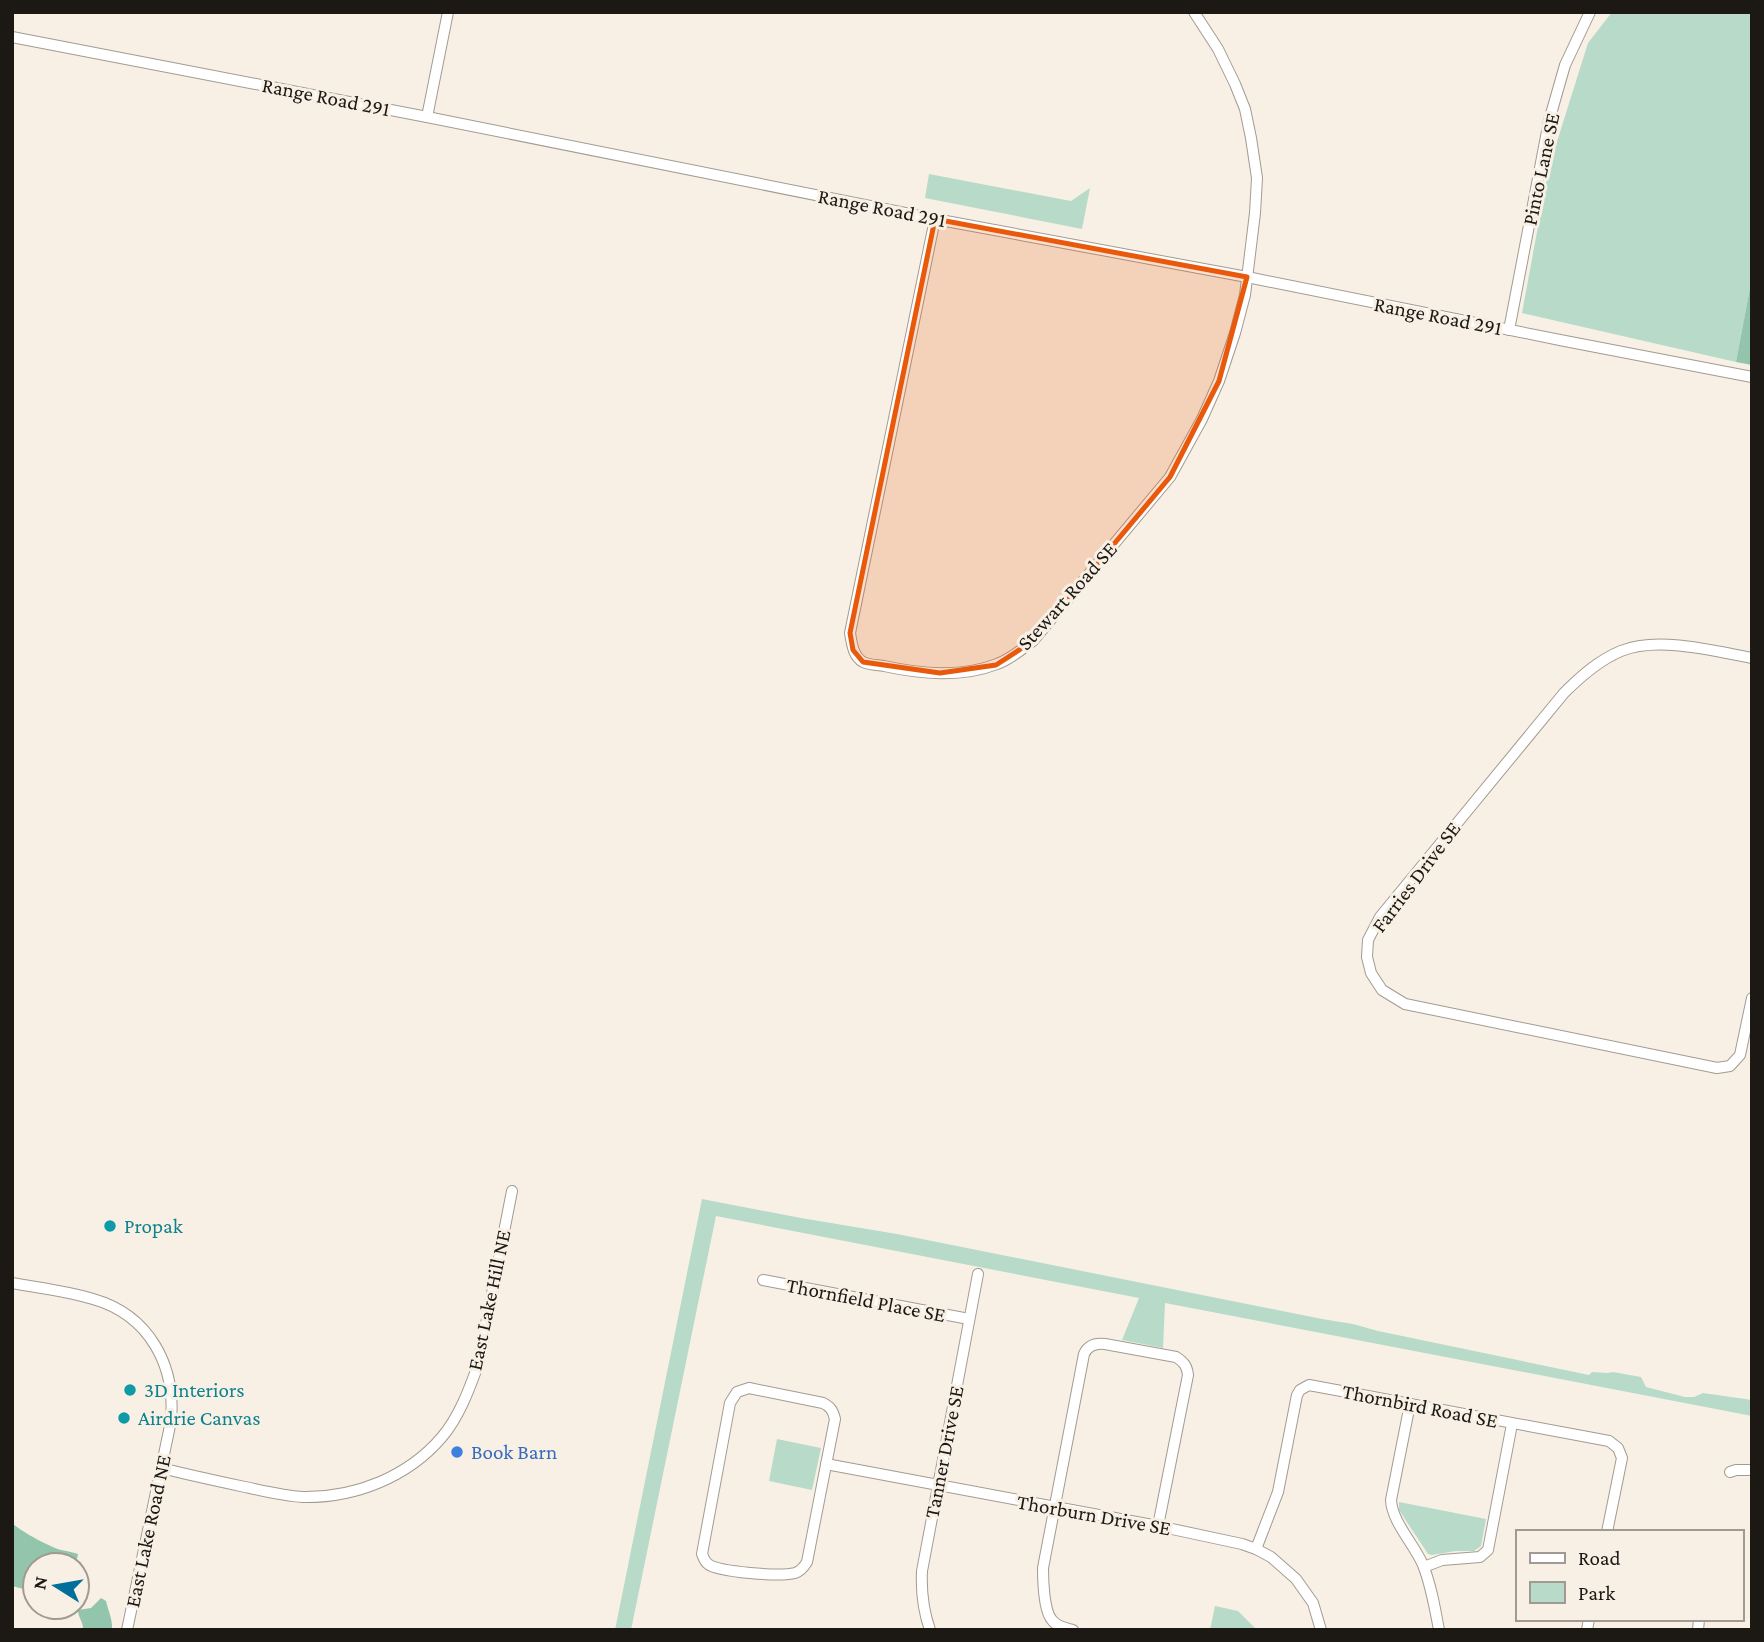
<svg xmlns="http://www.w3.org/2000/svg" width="1764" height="1642" font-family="'Crimson Pro',serif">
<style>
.green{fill:#b7dbc8}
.forest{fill:#92c5ac}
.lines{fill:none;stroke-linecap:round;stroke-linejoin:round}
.minor-casing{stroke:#a29b92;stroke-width:12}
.minor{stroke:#fff;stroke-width:10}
.marked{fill:#e8590c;fill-opacity:0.2;stroke:#e8590c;stroke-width:5;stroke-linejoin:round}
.culture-dot{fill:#0f9aa8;stroke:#f8f0e5;stroke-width:2.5}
.shop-dot{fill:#3f7fe0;stroke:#f8f0e5;stroke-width:2.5}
.labels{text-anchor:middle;stroke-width:6;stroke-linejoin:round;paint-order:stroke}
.street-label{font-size:21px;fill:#1c1915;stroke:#f8f0e5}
.culture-label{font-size:21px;fill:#0d838f;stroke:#f8f0e5;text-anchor:start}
.shop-label{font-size:21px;fill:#366cbe;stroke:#f8f0e5;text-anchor:start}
</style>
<rect width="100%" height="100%" fill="#f8f0e5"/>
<!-- green -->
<g class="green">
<polygon points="1612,12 1752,12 1752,277 1736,362 1522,313 1549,167 1588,43"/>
<polygon points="929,174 1071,201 1090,188 1082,229 925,198"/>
<polygon points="702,1199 801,1218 897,1234 1322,1319 1353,1324 1378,1331 1589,1375 1592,1372 1607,1373 1613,1372 1641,1377 1646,1387 1685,1397 1694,1397 1703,1393 1752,1400 1752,1416 1165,1303 1163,1348 1122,1340 1139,1298 716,1216 631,1630 615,1630"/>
<polygon points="777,1439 821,1448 812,1490 769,1481"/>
<polygon points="1399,1502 1486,1519 1481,1546 1474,1551 1456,1551 1432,1555 1428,1554 1399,1510"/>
<polygon points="1215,1606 1238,1611 1257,1630 1210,1630"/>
</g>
<!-- forest -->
<g class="forest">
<polygon points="1752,277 1752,365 1736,362"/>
<path d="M12 1523C22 1532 48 1546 61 1550 67 1551 72 1552 78 1554L76 1565H35V1592L12 1586Z"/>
<path d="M101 1598 106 1601C108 1610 113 1620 112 1630H77L83 1628C83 1622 78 1617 78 1610L91 1608Z"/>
</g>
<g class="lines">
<defs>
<g id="minor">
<polyline points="12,37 427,117 935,219 1247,277 1565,341 1752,377"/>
<polyline points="427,117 448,12"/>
<path d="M935 219 850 633C852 644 853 656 863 662 869 665 878 665 884 666 921 674 961 678 997 664 1011 659 1022 649 1033 641L1170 477 1202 419 1219 381 1235 333 1245 295 1255 213 1257 178 1251 138 1245 109 1235 84 1218 49 1194 12"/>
<polyline points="1509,330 1549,121 1565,65 1590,12"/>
<path d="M1752 658C1714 651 1658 636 1621 651 1599 660 1581 676 1564 693L1380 917 1368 940 1367 957 1371 973 1382 990 1405 1004 1717 1068 1730 1066 1740 1055 1752 998"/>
<polyline points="763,1280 969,1319"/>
<path d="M12 1283C39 1288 67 1291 93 1299 149 1315 176 1365 171 1421L127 1630"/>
<path d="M749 1388 823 1403C831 1407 833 1411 835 1419L807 1562C804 1567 801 1571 795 1573 781 1577 718 1572 708 1564 704 1561 704 1558 702 1554L730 1403 737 1392Z"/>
<path d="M1410 1404 1391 1500C1392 1522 1414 1544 1423 1565 1431 1585 1435 1608 1439 1630"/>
<polyline points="826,1464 1158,1526 1242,1544 1256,1549 1271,1557 1296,1579 1313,1603 1321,1630"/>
<path d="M161 1468C189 1475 217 1481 245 1487 264 1491 284 1496 303 1497 355 1498 408 1477 442 1437 459 1417 469 1390 478 1365L512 1191"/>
<polyline points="1730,1472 1736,1470 1752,1470"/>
<polyline points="1256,1549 1278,1492 1297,1395 1300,1390 1309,1385 1609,1441 1618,1448 1622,1458 1607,1532"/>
<polyline points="1424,1567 1442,1560 1480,1557 1488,1550 1512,1424"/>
<path d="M930 1630C923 1610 921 1591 922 1571L978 1274"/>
<path d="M1073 1630C1066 1628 1057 1627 1052 1620 1044 1611 1043 1581 1043 1568L1084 1354C1088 1345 1096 1343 1105 1344L1176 1357C1184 1362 1187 1366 1188 1375L1158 1526"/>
<polyline points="1587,1630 1589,1619"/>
<polyline points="1698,1630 1699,1619"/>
</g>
</defs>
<!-- minor casing -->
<use href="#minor" class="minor-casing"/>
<!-- minor -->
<use href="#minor" class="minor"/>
</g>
<!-- marked area -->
<path class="marked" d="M935 219 1247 277 1219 381 1170 477 1033 641 996 665 940 673 863 662 853 650 850 633Z"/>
<!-- markers -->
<g class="culture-dot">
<circle cx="110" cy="1226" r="7"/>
<circle cx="130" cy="1390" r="7"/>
<circle cx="124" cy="1418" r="7"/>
</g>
<circle class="shop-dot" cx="457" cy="1452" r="7"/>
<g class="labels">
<!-- street labels -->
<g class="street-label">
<text transform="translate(326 97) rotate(11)" y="7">Range Road 291</text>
<text transform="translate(1541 169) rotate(-78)" y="7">Pinto Lane SE</text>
<text transform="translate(882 208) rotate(11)" y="7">Range Road 291</text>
<text transform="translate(1438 316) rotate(11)" y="7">Range Road 291</text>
<text transform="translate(1067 596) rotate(-48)" y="7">Stewart Road SE</text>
<text transform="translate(1416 877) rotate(-53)" y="7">Farries Drive SE</text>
<text transform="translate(489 1300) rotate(-78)" y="7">East Lake Hill NE</text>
<text transform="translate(866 1300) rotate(11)" y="7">Thornfield Place SE</text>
<text transform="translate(1420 1406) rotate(11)" y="7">Thornbird Road SE</text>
<text transform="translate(944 1452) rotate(-79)" y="7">Tanner Drive SE</text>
<text transform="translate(1094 1515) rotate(10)" y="7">Thorburn Drive SE</text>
<text transform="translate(148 1531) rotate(-78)" y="7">East Lake Road NE</text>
</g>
<!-- culture labels -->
<g class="culture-label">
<text x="124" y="1233">Propak</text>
<text x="144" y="1397">3D Interiors</text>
<text x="138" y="1425">Airdrie Canvas</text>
</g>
<!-- shop labels -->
<g class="shop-label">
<text x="471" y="1459">Book Barn</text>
</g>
</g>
<!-- border -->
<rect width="1764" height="1642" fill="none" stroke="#1c1915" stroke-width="28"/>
<!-- legend -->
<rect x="1516" y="1530" width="228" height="91" fill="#f8f0e5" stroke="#a09a92" stroke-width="2"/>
<rect x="1530" y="1553" width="35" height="10" fill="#ffffff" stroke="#a09a92" stroke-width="2"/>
<text x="1578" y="1565" font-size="21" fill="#1c1915">Road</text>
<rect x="1530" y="1582" width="35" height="21" fill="#b7dbc8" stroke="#a09a92" stroke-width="2"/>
<text x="1578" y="1600" font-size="21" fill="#1c1915">Park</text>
<!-- north arrow -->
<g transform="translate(56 1586) rotate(281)"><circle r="33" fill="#f8f0e5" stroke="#a09a92" stroke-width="2"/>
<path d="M0-5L12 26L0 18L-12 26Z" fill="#016e9b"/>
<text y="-10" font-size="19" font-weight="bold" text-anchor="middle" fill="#1c1915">N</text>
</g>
</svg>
